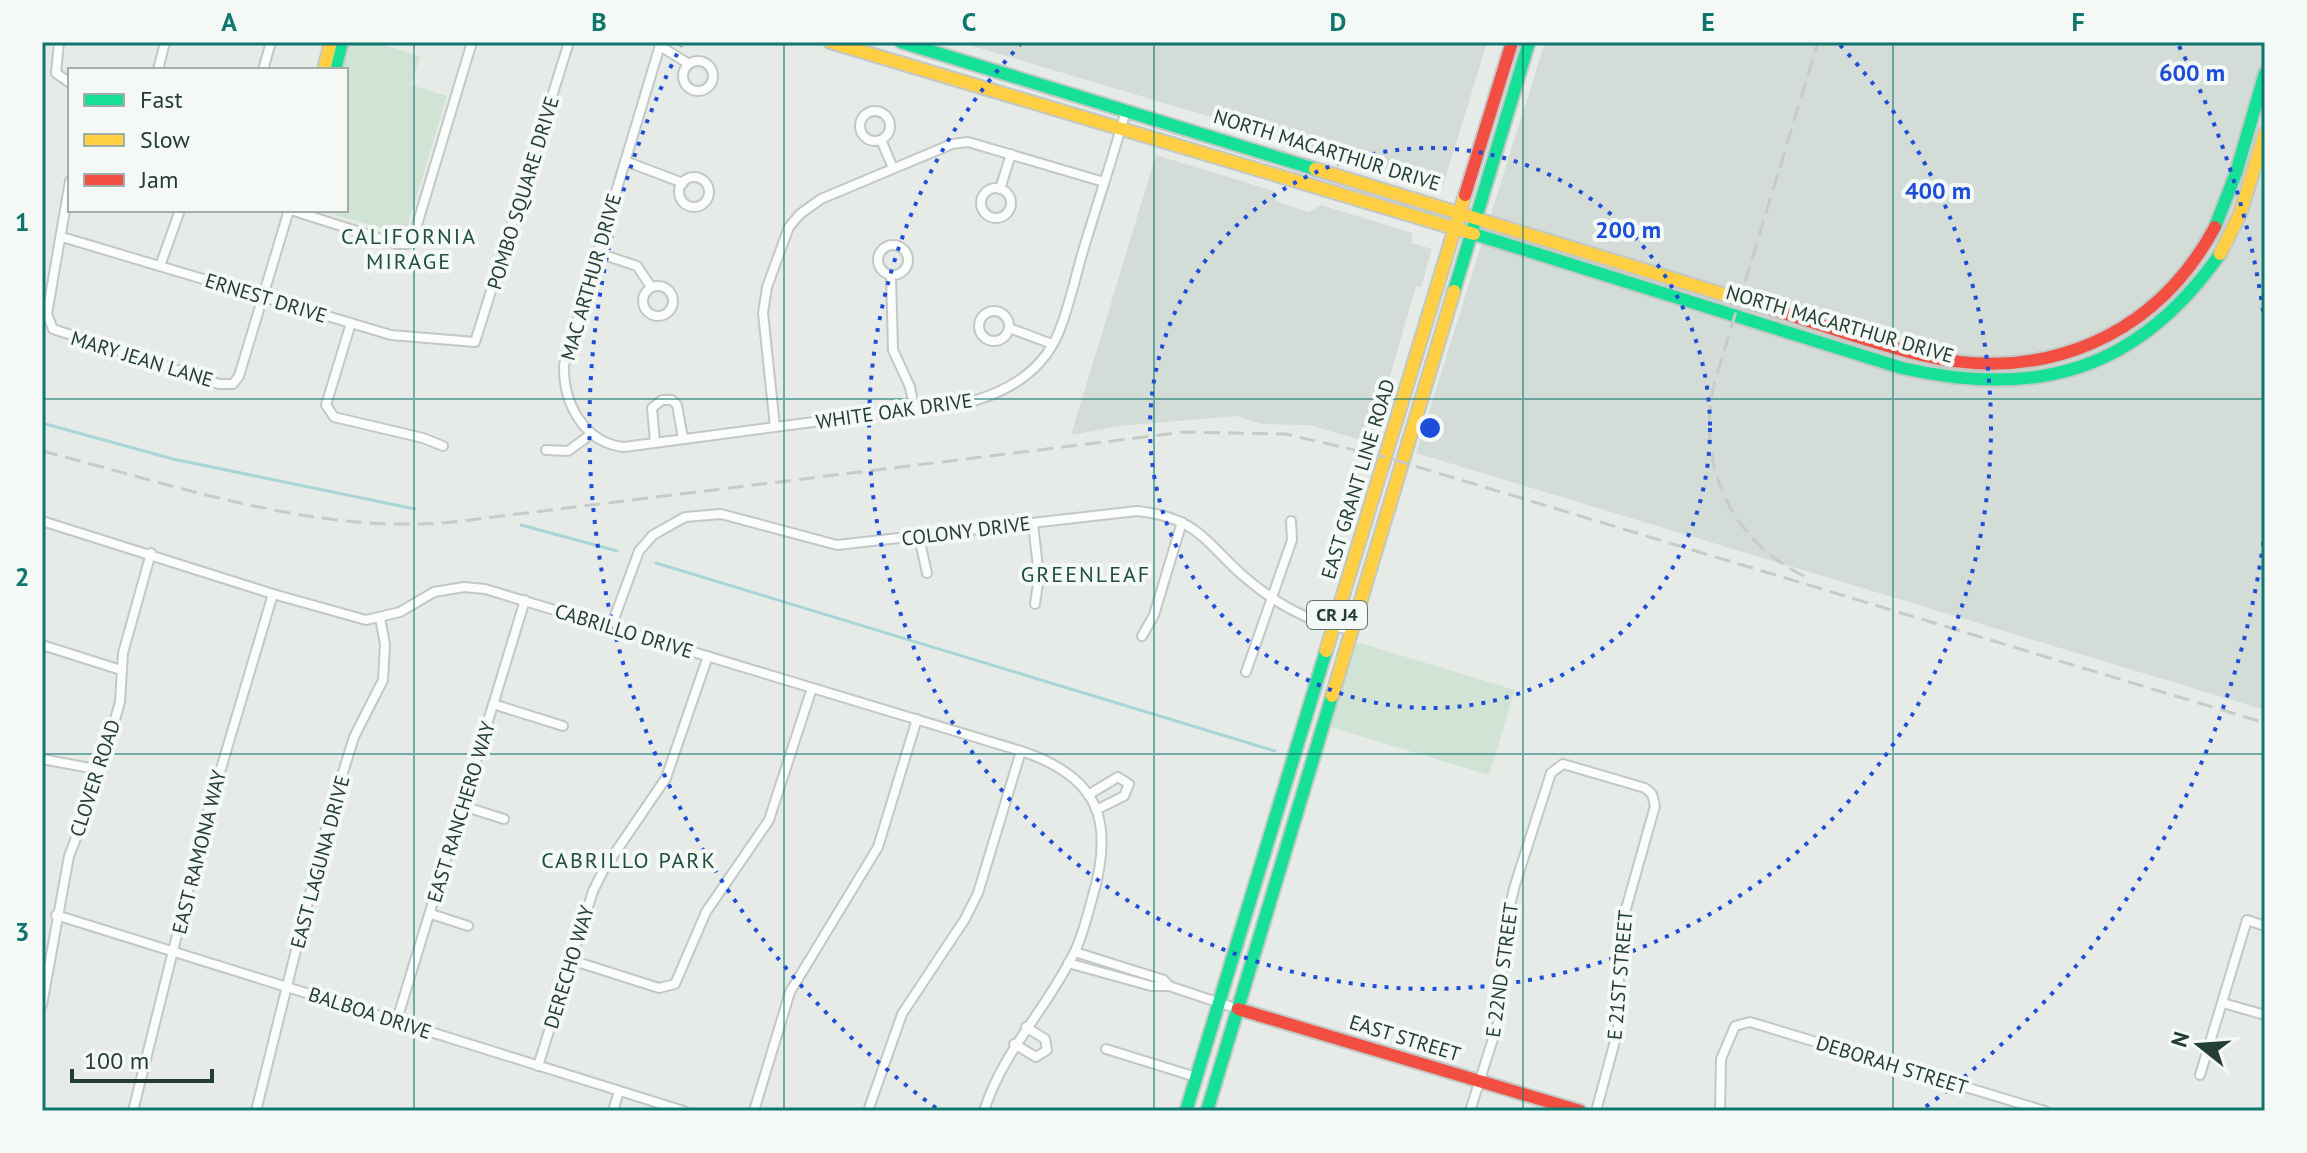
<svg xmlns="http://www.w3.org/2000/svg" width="2307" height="1153" font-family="'PT Sans',sans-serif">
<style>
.built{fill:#d4dcd7}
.green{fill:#d0e3d4}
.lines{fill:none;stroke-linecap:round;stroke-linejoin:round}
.stream{stroke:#a8d5d6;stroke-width:3}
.street-casing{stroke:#c3c8c5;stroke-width:12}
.fast-casing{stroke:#c1c8c5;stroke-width:16}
.slow-casing{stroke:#c1c8c5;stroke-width:16}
.jam-casing{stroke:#c1c8c5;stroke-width:16}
.street{stroke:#fbfcfc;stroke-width:8}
.fast{stroke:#16e098;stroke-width:12}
.slow{stroke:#ffcf43;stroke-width:12}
.jam{stroke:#f24e42;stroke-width:12}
.rail{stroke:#c7ccc9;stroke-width:3;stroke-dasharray:16 8;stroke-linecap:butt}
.grid{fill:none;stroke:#0f766e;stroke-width:2;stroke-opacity:0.55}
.ring{fill:none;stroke:#1d4ed8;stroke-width:4;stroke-dasharray:4 8}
.labels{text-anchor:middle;stroke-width:8;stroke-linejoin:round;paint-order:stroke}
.shield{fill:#f4f9f6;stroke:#62766e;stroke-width:2}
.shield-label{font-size:18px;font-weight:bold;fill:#243e34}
.street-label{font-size:20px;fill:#243e34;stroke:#f4f9f6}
.neighbourhood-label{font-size:22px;letter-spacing:2px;fill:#204f3f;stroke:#f4f9f6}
.centre{fill:#1d4ed8;stroke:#f4f9f6;stroke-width:4}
.ring-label{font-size:24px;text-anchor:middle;font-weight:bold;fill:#1d4ed8;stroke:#f4f9f6;stroke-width:8;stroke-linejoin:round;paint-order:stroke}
.neatline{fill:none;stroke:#0f766e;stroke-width:3}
.grid-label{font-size:26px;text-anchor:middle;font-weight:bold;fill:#0f766e}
</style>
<rect width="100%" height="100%" fill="#e6ebe8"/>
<!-- built -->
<g class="built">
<polygon points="959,42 1487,42 1443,186"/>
<polygon points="1545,42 2265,42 2265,710 1416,453"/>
<polygon points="1156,155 1274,191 1277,202 1309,212 1321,205 1413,233 1411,243 1432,249 1421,287 1416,286 1371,443 1309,425 1262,424 1236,416 1120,426 1071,435"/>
</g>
<!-- green -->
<g class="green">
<polygon points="348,42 374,42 420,56 411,85 447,96 407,228 400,233 316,210 346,210 346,70 340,70"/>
<polygon points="1360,643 1515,690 1489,775 1330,727 1355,644"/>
</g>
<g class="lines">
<!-- stream -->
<g class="stream">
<polyline points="42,423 173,459 415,509"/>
<polyline points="521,525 617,551"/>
<polyline points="656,563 1275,751"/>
</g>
<defs>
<g id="street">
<polyline points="59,42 56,73 70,83"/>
<path d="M661 42 564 365C563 403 584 443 624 447L889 412C952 411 1030 398 1058 334 1069 308 1075 278 1083 251 1097 204 1113 158 1126 110"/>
<polyline points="660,46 689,64"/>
<circle cx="698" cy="76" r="15"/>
<polyline points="158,70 165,42"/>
<polyline points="263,70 271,42"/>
<circle cx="875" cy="126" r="15"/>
<polyline points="881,140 893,168"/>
<polyline points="625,161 683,183"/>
<circle cx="694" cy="192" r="15"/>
<polyline points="70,181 47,314 53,329 219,384 233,384 239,376 289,210"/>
<circle cx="996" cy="203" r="15"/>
<polyline points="1000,189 1011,154"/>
<polyline points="291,210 397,244 408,244 414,235 472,42"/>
<polyline points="62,237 391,335 475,342 569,42"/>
<circle cx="893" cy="260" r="15"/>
<polyline points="598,253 637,266 651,287"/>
<polyline points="160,266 180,210"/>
<polyline points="891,275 893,350 910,387 915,412"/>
<circle cx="658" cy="301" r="15"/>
<circle cx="994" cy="326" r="15"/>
<polyline points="351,323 326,405 334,417 423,438 443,446"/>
<polyline points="1009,328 1052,344"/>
<polyline points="775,427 763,313 767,287 789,227 800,214 821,199 952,144 968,142 1104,182"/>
<polyline points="655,442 652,408 662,400 672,400 677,405 683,438"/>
<polyline points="546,450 568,451 590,435"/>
<path d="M42 521 273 594 366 620 400 612 434 592 464 587 485 589 1021 751C1100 777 1115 822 1092 899 1087 916 1083 935 1075 951 1048 1008 1003 1050 984 1111"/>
<polyline points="1033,524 1039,576 1035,604"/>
<polyline points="919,537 927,573"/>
<path d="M611 627 639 551 653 535 685 517 721 514 837 545 1137 511C1195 517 1203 539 1241 574 1273 602 1309 624 1352 630"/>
<polyline points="1142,636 1154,615 1182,522"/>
<polyline points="42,645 121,670"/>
<polyline points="1246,672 1292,540 1291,521"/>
<polyline points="493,704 563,726"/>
<polyline points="42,759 101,770"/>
<polyline points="1088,795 1118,777 1129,784 1124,796 1096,810"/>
<polyline points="463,806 504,819"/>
<polyline points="431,914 468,926"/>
<polyline points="56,915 684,1111"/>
<polyline points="1075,952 1164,980 1169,986 1238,1009"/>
<polyline points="571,960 659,988 675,984 706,912 769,820 812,688"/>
<polyline points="1068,963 1151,986 1169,986"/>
<polyline points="2223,1003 2265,1015"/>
<polyline points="42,1005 69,856 95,789 120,702 123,653 151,553"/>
<polyline points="396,1023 525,600"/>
<polyline points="1014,1044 1036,1057 1047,1050 1045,1039 1026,1027"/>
<polyline points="1106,1049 1196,1077"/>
<polyline points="538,1066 593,891 604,869 666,778 708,656"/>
<polyline points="2200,1075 2247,920 2265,926"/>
<polyline points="133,1111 206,819 273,594"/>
<polyline points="256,1111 328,821 354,737 383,680 385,644 380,618"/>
<polyline points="613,1111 619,1091"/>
<polyline points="754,1111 790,992 878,847 917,719"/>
<polyline points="868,1111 902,1014 965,919 978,893 1021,751"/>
<polyline points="1470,1111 1499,1020 1504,930 1515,885 1551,773 1563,764 1645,788 1652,794 1655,806 1620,930 1618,1030 1596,1111"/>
<polyline points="1720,1111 1721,1059 1735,1026 1750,1022 2045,1111"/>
</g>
<g id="fast">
<polyline points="901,42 1315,169"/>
<polyline points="335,70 342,42"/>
<polyline points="2215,227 2236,173 2265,73"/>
<path d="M1474 234 1902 368C2037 399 2138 371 2220 254"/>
<polyline points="1454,291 1529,42"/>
<polyline points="1186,1111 1326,651"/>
<polyline points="1207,1111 1332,696"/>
</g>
<g id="slow">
<polyline points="830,42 1474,234"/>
<polyline points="324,70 331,42"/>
<polyline points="1315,169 1758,305"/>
<polyline points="2220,254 2240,214 2265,133"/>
<polyline points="1326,651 1465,195"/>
<polyline points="1332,696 1454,291"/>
</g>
<g id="jam">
<polyline points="1465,195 1512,42"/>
<path d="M1758 305C1812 321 1866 342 1921 355 2043 384 2155 338 2215 227"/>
<polyline points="1238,1009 1580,1111"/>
</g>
</defs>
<!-- street casing -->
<use href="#street" class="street-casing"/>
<!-- fast casing -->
<use href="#fast" class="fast-casing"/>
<!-- slow casing -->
<use href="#slow" class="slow-casing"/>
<!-- jam casing -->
<use href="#jam" class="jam-casing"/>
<!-- street -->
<use href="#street" class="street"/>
<!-- fast -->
<use href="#fast" class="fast"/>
<!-- slow -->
<use href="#slow" class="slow"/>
<!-- jam -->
<use href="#jam" class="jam"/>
<!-- rail -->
<g class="rail">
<path d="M42 451C176 485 313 535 453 522L1185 432 1285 434 1385 457 2265 723"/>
<path d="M1804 576C1729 540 1695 460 1715 381L1818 42"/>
</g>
</g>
<!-- grid -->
<path class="grid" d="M414 42V1111M784 42V1111M1154 42V1111M1523 42V1111M1893 42V1111M42 399H2265M42 754H2265"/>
<!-- distance rings -->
<g class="ring">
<circle cx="1430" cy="428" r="280"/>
<path d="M1840 45A561 561 0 1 1 1020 45"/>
<path d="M2265 530A841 841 0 0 1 1924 1108M936 1108A841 841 0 0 1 681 46M2179 46A841 841 0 0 1 2265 326"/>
</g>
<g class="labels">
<!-- shield labels -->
<rect class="shield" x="1307" y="601" width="60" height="28" rx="6"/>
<g class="shield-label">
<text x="1337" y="621">CR J4</text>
</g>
<!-- street labels -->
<g class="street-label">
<text transform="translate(1327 150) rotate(17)" y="7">NORTH MACARTHUR DRIVE</text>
<text transform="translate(523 193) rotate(-73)" y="7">POMBO SQUARE DRIVE</text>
<text transform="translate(591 277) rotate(-74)" y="7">MAC ARTHUR DRIVE</text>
<text transform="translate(266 298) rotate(17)" y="7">ERNEST DRIVE</text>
<text transform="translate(1840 324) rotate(16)" y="7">NORTH MACARTHUR DRIVE</text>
<text transform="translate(142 359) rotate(17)" y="7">MARY JEAN LANE</text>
<text transform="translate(894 411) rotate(-8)" y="7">WHITE OAK DRIVE</text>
<text transform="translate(1358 479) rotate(-73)" y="7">EAST GRANT LINE ROAD</text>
<text transform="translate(966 531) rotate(-7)" y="7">COLONY DRIVE</text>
<text transform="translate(624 631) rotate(17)" y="7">CABRILLO DRIVE</text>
<text transform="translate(95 778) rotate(-72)" y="7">CLOVER ROAD</text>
<text transform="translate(461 812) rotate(-73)" y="7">EAST RANCHERO WAY</text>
<text transform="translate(199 852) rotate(-76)" y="7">EAST RAMONA WAY</text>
<text transform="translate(320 862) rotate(-75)" y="7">EAST LAGUNA DRIVE</text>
<text transform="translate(569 967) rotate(-73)" y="7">DERECHO WAY</text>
<text transform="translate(1502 970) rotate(-82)" y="7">E 22ND STREET</text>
<text transform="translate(1620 975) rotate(-85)" y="7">E 21ST STREET</text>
<text transform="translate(370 1013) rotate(18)" y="7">BALBOA DRIVE</text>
<text transform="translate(1405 1038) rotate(17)" y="7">EAST STREET</text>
<text transform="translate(1892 1065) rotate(17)" y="7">DEBORAH STREET</text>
</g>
<!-- neighbourhood labels -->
<g class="neighbourhood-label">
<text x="409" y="244">CALIFORNIA<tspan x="409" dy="25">MIRAGE</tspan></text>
<text x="1086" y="582">GREENLEAF</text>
<text x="629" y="868">CABRILLO PARK</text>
</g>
</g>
<circle cx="1430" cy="428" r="12" class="centre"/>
<g class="ring-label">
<text x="2192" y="81">600 m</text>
<text x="1938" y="199">400 m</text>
<text x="1628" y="238">200 m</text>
</g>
<!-- border -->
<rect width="2307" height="1153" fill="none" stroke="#f4f9f6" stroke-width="88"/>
<!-- legend -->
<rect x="68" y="68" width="280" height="144" fill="#f4f9f6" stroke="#a1aea8" stroke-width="2"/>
<rect x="84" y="94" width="40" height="12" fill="#16e098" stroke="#a1aea8" stroke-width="2"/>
<text x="140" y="108" font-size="24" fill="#243e34">Fast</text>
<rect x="84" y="134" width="40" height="12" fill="#ffcf43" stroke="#a1aea8" stroke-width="2"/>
<text x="140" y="148" font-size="24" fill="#243e34">Slow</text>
<rect x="84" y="174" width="40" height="12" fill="#f24e42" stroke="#a1aea8" stroke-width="2"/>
<text x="140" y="188" font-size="24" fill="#243e34">Jam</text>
<!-- north arrow -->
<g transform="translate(2199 1045) rotate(287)" stroke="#f4f9f6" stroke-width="6" paint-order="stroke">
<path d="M0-6L14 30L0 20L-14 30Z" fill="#243e34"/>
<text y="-12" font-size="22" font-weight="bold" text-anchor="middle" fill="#243e34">N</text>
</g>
<!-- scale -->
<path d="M72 1069v12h140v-12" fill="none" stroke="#243e34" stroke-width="4"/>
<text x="84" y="1069" font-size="24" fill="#243e34" stroke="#f4f9f6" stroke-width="6" paint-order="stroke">100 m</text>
<rect x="44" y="44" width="2219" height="1065" class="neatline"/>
<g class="grid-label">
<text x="229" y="31">A</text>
<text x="599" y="31">B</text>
<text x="969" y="31">C</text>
<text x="1338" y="31">D</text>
<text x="1708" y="31">E</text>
<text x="2078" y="31">F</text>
<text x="22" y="231">1</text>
<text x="22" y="586">2</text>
<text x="22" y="941">3</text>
</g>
</svg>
